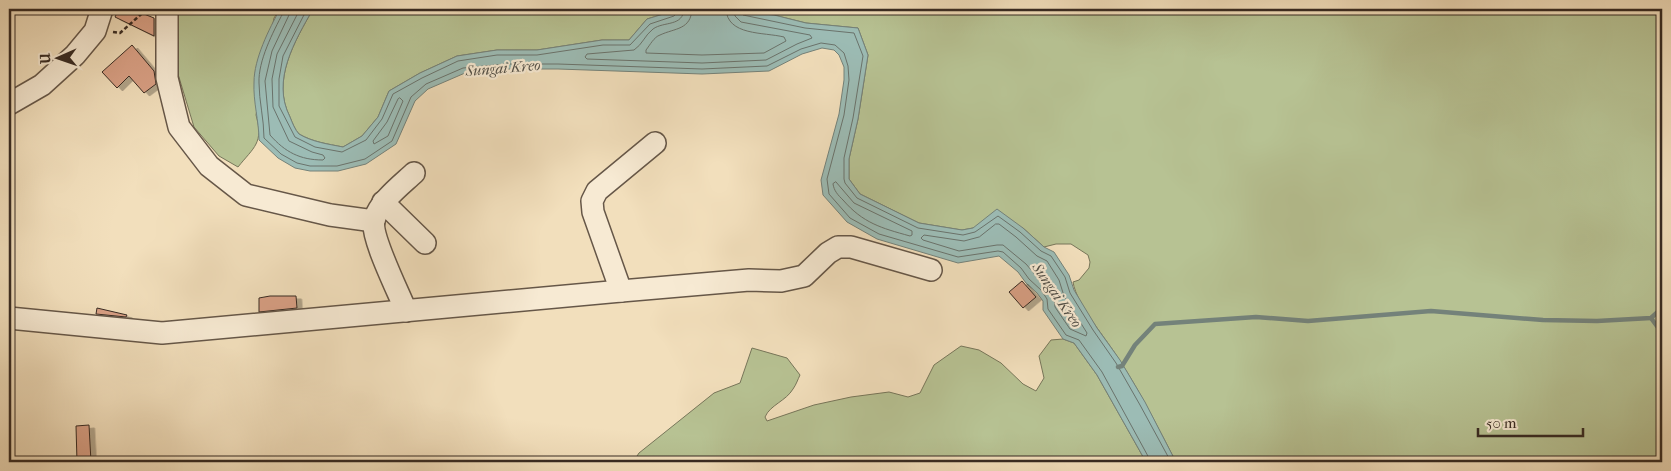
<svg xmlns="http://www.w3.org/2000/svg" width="1671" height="471" font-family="'IM FELL French Canon',serif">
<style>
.green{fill:#b7c293;stroke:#77765a}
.water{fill:#9cbcb5;stroke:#74827a}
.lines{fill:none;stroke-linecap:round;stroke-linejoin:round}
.shore{stroke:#6a736c;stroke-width:1}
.stream{stroke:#74827a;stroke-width:4.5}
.building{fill:#d9a085;stroke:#372a22;filter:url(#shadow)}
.minor-casing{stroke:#665748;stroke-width:24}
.path{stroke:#372a22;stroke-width:2.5;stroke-dasharray:4 2.5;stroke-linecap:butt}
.minor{stroke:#f7ead3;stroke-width:21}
.labels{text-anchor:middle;stroke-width:4.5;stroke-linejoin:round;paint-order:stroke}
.water-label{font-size:15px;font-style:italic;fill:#504e47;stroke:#f7ead3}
</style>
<defs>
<filter id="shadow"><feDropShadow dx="5.5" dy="3" stdDeviation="0" flood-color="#0004"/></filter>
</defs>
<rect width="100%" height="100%" fill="#f2dfbc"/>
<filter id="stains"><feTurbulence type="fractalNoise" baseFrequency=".004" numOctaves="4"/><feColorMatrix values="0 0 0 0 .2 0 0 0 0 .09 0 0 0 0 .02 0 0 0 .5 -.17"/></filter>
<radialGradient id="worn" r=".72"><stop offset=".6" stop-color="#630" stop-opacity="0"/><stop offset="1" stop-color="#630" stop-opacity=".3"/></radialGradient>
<!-- green -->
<g class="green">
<path d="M177 9H280L274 18 256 115C264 143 254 147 238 167L219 156 194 127 178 74Z"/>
<path d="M313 9H680L647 19 629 40H602L537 50H497L457 56 420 73 389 91 378 117 362 136 343 147C328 144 313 142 299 134 295 130 292 122 290 117 271 80 295 41 313 9Z"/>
<path d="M735 9H1662V462H1176C1158 428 1141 393 1120 361 1107 339 1077 306 1073 282L1079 280 1089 268 1090 262 1088 255 1071 244H1056L1044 247 1023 228H973L962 230 919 223 860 194 849 179V159L858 119 868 55 858 28 806 23 774 15 754 13Z"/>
<path d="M1063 339 1074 343 1097 375 1146 462H633L639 453 714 393 740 383 752 348 787 358 800 375C798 379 796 385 793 389 786 401 770 405 765 417L767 421 814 405 851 397 889 392 908 397 920 393 934 365 961 346 979 350 1001 363 1023 384 1036 391 1044 378 1039 356 1051 340Z"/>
</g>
<!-- water -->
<path class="water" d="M280 9H313C295 41 271 80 290 117 292 122 295 130 299 134 312 142 328 144 343 147L362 136 378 117 389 91 420 73 457 56 497 50H537L602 40H629L647 19 680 9H735L754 13 774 15 806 23 858 28 868 55 858 119 849 159V179L860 194 919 223 962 230 973 228 997 209 1023 228 1044 247 1054 252 1069 275 1074 290 1097 328 1120 360 1145 402 1176 462H1146L1097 375 1074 343 1063 339 1043 310V301L1037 293 1026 283 1018 272 999 256 958 263 877 239 847 222 823 195 821 180 839 114 844 80V67L839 55 834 50 822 48 802 54 769 71 702 74 558 69H507L465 73 428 89 415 101 396 144 366 164 338 171H310L295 168 278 158 259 140C259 121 253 102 254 82 254 59 269 29 280 9Z"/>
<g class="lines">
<!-- shore -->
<g class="shore">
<path d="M284 9 283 13C273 32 258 61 259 83 259 101 264 119 264 138L281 154 297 163 310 166H337L365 159 392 141 411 97 426 84 463 68 506 64H558L702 69 767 66 801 49 821 43 835 45 844 53 848 66 849 80 844 115 827 179 829 194 850 218 879 234 958 257 998 251 1003 252 1021 268 1029 279 1041 290 1047 299 1048 309 1066 335 1079 340 1102 372 1149 458 1150 462"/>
<path d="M290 9 289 15 272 51 265 81 270 135C285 152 300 160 323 160L325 158 323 155 312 152 289 141 273 107 272 79 277 54 300 9"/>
<polyline points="307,9 283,56 279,79 279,106 295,137 315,147 342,152 366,140 382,119 393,94 422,78 458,61 497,55 537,55 603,45 630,45 650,24 674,16 677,13 678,9"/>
<path d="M684 9C683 27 664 21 653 29 645 35 642 45 634 50L587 54 585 57 587 59 702 63 766 60 797 44 812 38 810 35 741 22 735 16 734 9"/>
<path d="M692 9C691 30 675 28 660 35 654 37 650 45 646 50V53L702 55 764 53 786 41 784 37C764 32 727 36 726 9"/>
<polyline points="740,9 743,15 805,28 854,33 863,56 853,118 844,158 844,179 845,183 857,198 918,228 963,235 975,232 998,216 1020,232 1041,251 1051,256 1065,277 1070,293 1093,330 1116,363 1140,405 1171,462"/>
<polygon points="400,98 403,101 388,136 374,144 373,141 387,122 398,99"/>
<path d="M836 182 854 203 912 231V235L910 236C881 228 863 223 843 200 838 195 834 191 833 184Z"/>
<polygon points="996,224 999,224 1016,237 1037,256 1047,261 1059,280 1064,296 1087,333 1086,336 1070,329 1055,307 1054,298 1051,293 1026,264 1003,245 997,245 959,251 923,240 921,238 924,235 964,241 979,237"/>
</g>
<!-- stream -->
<g class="stream">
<polyline points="1651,318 1662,333"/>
<polyline points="1118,367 1122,366 1135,345 1155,324 1256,317 1308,321 1431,311 1543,320 1597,321 1651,318 1662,308"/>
</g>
</g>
<!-- building -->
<g class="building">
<polygon points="119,9 141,9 139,12 154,18 154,36 115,17"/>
<polygon points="132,45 154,71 156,84 144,93 129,76 117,88 102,72"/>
<polygon points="1022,281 1036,297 1023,308 1009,292"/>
<polygon points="270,296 296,296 297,308 259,312 259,298"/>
<polygon points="97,308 127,315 126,317 96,314"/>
<polygon points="89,425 91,462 77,462 76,426"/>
</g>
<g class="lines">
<defs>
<g id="minor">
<polyline points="167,9 167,78 179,127 209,166 246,195 330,215 374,221"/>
<polyline points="9,104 42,85 75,55 95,31 102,9"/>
<polyline points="383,202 425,243"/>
<polyline points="621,291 593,212 592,201 597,191 655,143"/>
<path d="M406 311C399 293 370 236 374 220 380 201 400 186 414 173"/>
<polyline points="9,318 162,333 621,291 749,280 781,281 804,276 828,253 838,247 851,247 931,270"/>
</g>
</defs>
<!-- minor casing -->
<use href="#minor" class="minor-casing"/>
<!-- path -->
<polyline class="path" points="113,32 120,33 147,9"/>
<!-- minor -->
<use href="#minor" class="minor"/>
</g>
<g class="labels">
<!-- water labels -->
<g class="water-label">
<text transform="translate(503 68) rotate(-5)" y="5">Sungai Kreo</text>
<text transform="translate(1057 295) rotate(55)" y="5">Sungai Kreo</text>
</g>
</g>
<!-- margin -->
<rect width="1671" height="471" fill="none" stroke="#f2dfbc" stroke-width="30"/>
<rect x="10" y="10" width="1651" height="451" fill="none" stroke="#372a22" stroke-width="2.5"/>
<rect x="15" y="15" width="1641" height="441" fill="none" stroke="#372a22"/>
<!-- north arrow -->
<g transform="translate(58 58) rotate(268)" stroke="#f7ead3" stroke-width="4" paint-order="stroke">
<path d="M0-4L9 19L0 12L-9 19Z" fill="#372a22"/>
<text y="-8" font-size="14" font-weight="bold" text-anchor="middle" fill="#372a22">U</text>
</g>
<!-- scale -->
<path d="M1478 428v8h105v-8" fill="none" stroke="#372a22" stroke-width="2.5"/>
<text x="1486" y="428" font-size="15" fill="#372a22" stroke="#f7ead3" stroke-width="4" paint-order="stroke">50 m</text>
<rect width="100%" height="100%" filter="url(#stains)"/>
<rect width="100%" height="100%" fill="url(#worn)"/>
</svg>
